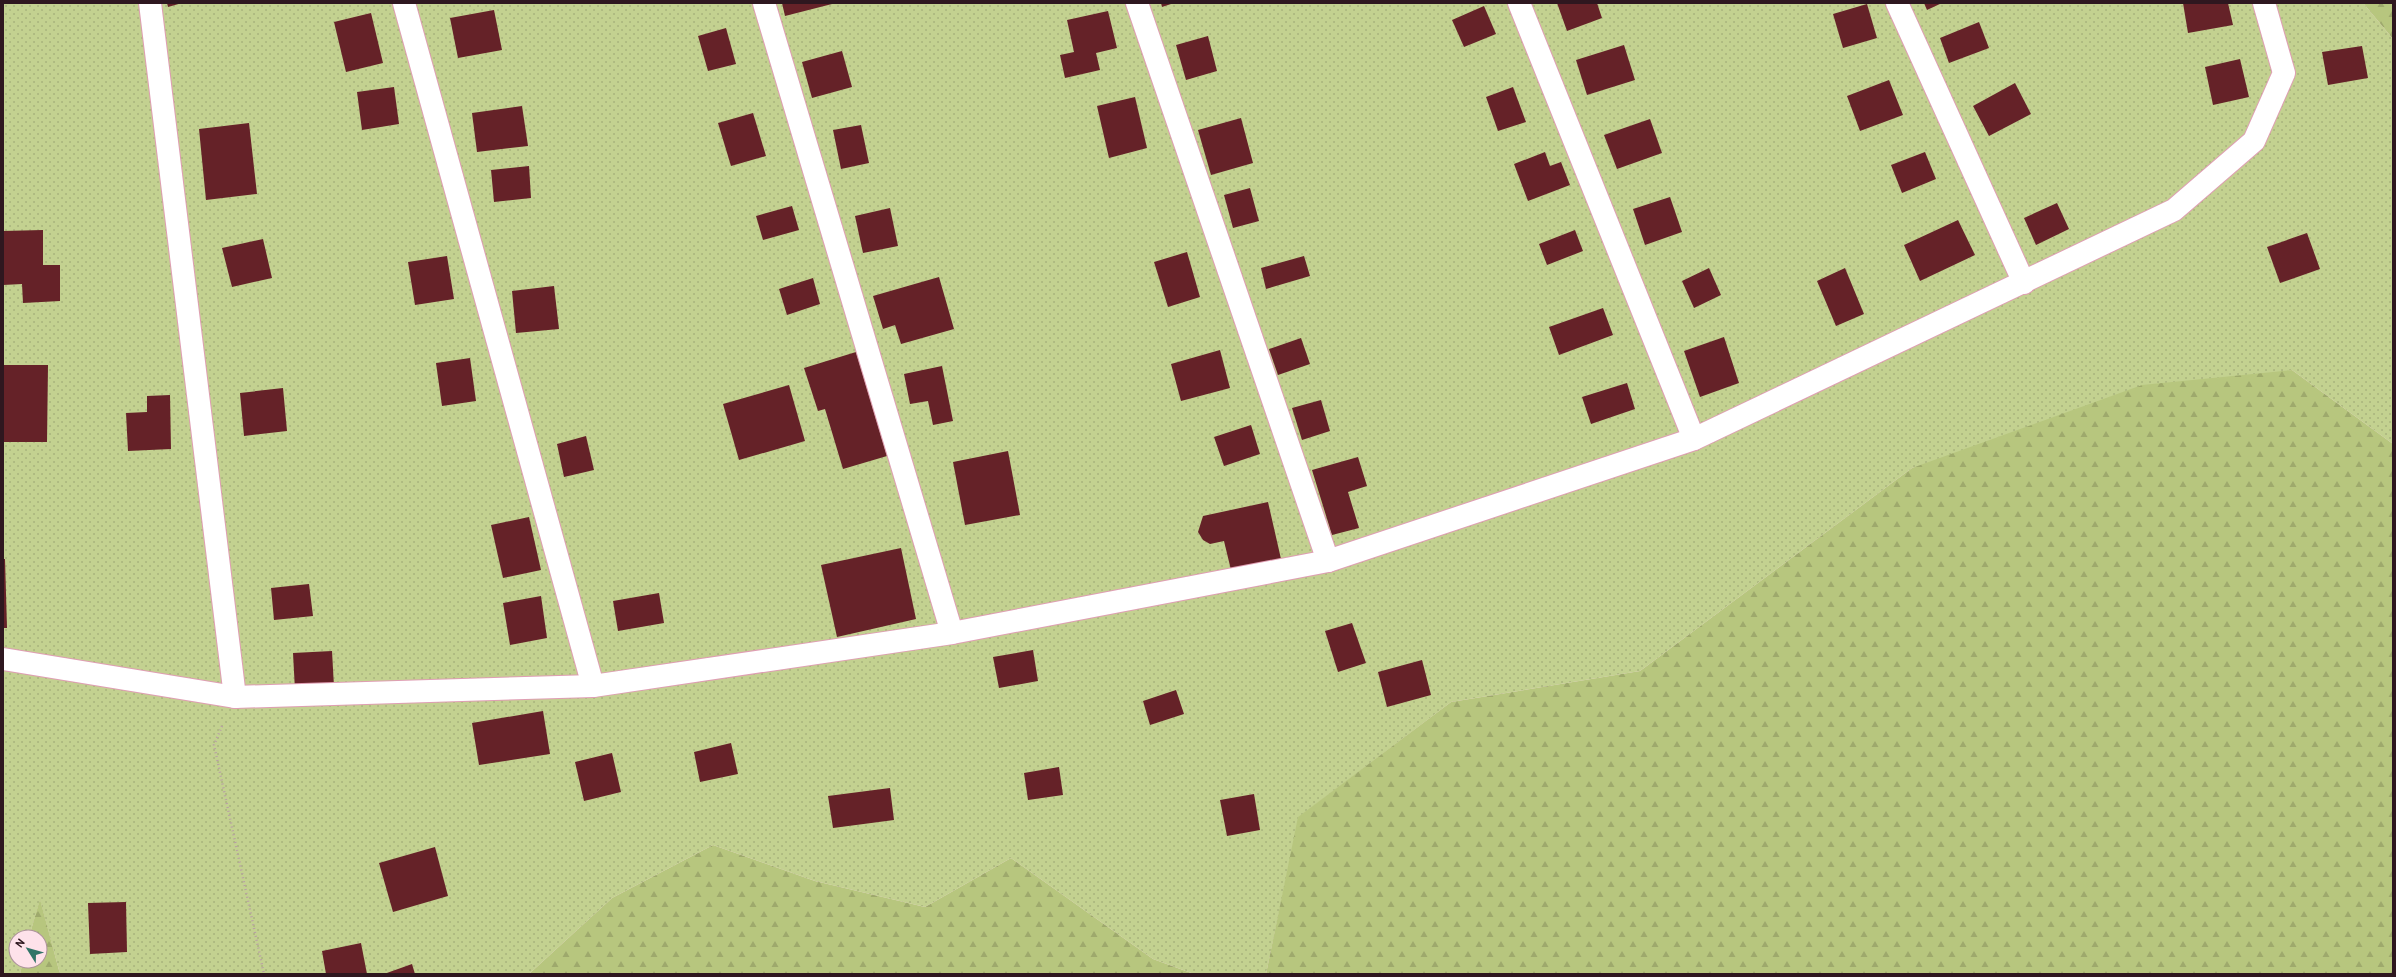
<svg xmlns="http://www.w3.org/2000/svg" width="2396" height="977" font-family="Overpass,sans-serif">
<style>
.grass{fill:url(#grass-dots)}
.forest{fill:url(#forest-firs)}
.building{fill:#652228}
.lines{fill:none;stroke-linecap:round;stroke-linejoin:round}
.minor-casing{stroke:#df9eb3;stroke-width:24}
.path{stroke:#b89ea6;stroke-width:2.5;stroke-dasharray:1 3;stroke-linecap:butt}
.minor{stroke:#fff;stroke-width:22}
</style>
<defs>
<pattern id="grass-dots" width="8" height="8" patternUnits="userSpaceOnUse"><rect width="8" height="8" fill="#c3d190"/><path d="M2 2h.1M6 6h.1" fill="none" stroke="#a8b37c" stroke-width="1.8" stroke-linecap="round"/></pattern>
<pattern id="forest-firs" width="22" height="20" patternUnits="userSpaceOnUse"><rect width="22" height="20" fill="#b7c67e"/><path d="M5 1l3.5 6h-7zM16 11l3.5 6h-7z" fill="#9ea96c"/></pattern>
</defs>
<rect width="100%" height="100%" fill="#fee2ea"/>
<!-- grass -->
<polygon class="grass" points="3,3 2363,3 2393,39 2393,444 2292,370 1912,468 1640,671 1451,702 1299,817 1266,974 1194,974 1153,959 1011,858 925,907 815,881 713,845 612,898 529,974 60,974 40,900 29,937 16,937 16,961 23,961 20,974 3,974"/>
<!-- forest -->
<g class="forest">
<polygon points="2363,3 2393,3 2393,39"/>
<polygon points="2292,370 2393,444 2393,974 1266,974 1298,817 1451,702 1640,671 1912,468 2142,385"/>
<polygon points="713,845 815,881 925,907 1011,858 1153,959 1194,974 529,974 612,898"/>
<polygon points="40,899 60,974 20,974 23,961 40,961 40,937 29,937"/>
</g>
<!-- building -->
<g class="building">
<polygon points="167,3 182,3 168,7"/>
<polygon points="782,3 832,3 832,4 785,16"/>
<polygon points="1161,3 1174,3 1162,7"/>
<polygon points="1557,3 1597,3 1602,18 1567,31"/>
<polygon points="1924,3 1942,3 1927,10"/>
<polygon points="2183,3 2228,3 2233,25 2188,33"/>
<polygon points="1867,4 1877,38 1843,48 1833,14"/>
<polygon points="1484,6 1496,34 1464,47 1452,20"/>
<polygon points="494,10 502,50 458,58 450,18"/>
<polygon points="1108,11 1117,48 1096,53 1100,70 1065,78 1060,55 1074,52 1067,20"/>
<polygon points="371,13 383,63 346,72 334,22"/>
<polygon points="1979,22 1989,48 1949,63 1940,38"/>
<polygon points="726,28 736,64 708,71 698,36"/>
<polygon points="1208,36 1217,71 1186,80 1176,45"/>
<polygon points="1624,45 1635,80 1587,95 1576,60"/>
<polygon points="2362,46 2368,78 2328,85 2322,52"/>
<polygon points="842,51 852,87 812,98 802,62"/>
<polygon points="2240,59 2249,97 2213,105 2205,67"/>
<polygon points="1889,80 1903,115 1860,131 1847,96"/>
<polygon points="2015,83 2031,114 1989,136 1973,106"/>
<polygon points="394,87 399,124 362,130 357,92"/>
<polygon points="1513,87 1526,122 1498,131 1486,97"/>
<polygon points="1135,97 1147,148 1109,158 1097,106"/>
<polygon points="522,106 528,146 477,152 472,113"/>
<polygon points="753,113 766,156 731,166 718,123"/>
<polygon points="1241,118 1253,163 1211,175 1198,130"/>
<polygon points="1650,119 1662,153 1617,169 1604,135"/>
<polygon points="249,123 257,194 206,200 199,129"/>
<polygon points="861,125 869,163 841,169 833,130"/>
<polygon points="1545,152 1550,166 1561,162 1570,185 1528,201 1514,164"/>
<polygon points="1925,152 1936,179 1902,193 1891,165"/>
<polygon points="529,166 531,198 494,202 491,170"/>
<polygon points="1250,188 1259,221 1233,228 1224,195"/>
<polygon points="1670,197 1682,232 1645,245 1633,209"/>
<polygon points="2057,203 2069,229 2036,245 2024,218"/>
<polygon points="792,206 799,230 763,240 756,216"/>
<polygon points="890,208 898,246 863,253 855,216"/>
<polygon points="1958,220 1975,255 1920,281 1904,245"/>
<polygon points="43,230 43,265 60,265 60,301 23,303 22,284 3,285 3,231"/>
<polygon points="1575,230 1583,251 1547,265 1539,244"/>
<polygon points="2307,233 2320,269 2280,283 2267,247"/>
<polygon points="263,239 272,278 232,287 222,248"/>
<polygon points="1187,252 1200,297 1168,307 1154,262"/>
<polygon points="447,256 454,299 415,305 408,262"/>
<polygon points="1304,256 1310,276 1266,289 1261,268"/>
<polygon points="1709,268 1721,295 1694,308 1682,281"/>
<polygon points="1845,268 1864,314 1836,326 1817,281"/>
<polygon points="939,277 954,329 901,344 895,325 883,329 873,296"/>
<polygon points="813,278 820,304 787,315 779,289"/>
<polygon points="554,286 559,329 516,333 512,291"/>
<polygon points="1603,308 1613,335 1559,355 1549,327"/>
<polygon points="1724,337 1739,383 1700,397 1684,351"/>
<polygon points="1301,338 1310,364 1278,375 1269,349"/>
<polygon points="1220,350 1230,388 1181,401 1171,364"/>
<polygon points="856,352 887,456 843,469 825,409 818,411 804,368"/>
<polygon points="470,358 476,401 442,406 436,363"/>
<polygon points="3,365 48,365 47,442 3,442"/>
<polygon points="942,366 953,421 933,425 928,401 910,404 904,374"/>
<polygon points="1627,383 1635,409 1591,424 1582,397"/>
<polygon points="789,385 805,441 739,460 723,404"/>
<polygon points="283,388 287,431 244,436 240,393"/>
<polygon points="170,395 171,449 128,451 126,413 147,412 147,396"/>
<polygon points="1321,400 1330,431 1302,440 1292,408"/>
<polygon points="1251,425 1260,454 1224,466 1214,437"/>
<polygon points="586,436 594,470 564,477 557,444"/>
<polygon points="1008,451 1020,515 965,525 953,462"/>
<polygon points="1358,457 1367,486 1348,492 1359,528 1332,535 1312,470"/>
<polygon points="1268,502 1281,559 1231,570 1224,541 1210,544 1203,540 1198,532 1203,516"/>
<polygon points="529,517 541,570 503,578 491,525"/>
<polygon points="901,548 916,619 837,637 821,565"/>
<polygon points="3,559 5,559 7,628 3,628"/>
<polygon points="309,584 313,616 274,620 271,588"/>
<polygon points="659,593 664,623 618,631 613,601"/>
<polygon points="541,596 547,638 510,645 503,603"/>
<polygon points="1352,623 1366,663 1338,672 1325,631"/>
<polygon points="1033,650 1038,681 999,688 993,657"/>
<polygon points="332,651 334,687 295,690 293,653"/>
<polygon points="1422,660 1431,695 1387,707 1378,672"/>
<polygon points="1176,690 1184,714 1150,725 1143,701"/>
<polygon points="543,711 550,754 479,765 472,723"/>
<polygon points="731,743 738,774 700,782 694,752"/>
<polygon points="612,753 621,792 584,801 575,762"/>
<polygon points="1059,767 1063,795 1028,800 1024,773"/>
<polygon points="890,788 894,820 833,828 828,796"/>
<polygon points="1254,794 1260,830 1227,836 1220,800"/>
<polygon points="435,847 448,896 393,912 379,863"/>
<polygon points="126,902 127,952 90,954 88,903"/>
<polygon points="361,943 367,974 326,974 322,951"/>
<polygon points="412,964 415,974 384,974"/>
</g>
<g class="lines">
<defs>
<g id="minor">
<polyline points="150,3 235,697"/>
<polyline points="404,3 593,686"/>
<polyline points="764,3 952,633"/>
<polyline points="1137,3 1328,561"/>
<polyline points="1519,3 1694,439"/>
<polyline points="1897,3 2024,283"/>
<polyline points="3,659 235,697 593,686 952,633 1328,561 1694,439 2174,210 2254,141 2284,73 2264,3"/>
</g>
</defs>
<!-- minor casing -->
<use href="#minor" class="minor-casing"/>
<!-- path -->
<polyline class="path" points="222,726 214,745 264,974"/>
<!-- minor -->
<use href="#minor" class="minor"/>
</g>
<!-- border -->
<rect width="2396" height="977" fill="none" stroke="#2e171f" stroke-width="8"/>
<!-- north arrow -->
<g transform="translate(28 949) rotate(307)"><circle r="19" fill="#fee2ea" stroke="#ab9199"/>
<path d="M0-3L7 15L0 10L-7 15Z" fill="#317467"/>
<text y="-6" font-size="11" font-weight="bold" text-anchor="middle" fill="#2e171f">N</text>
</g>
</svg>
